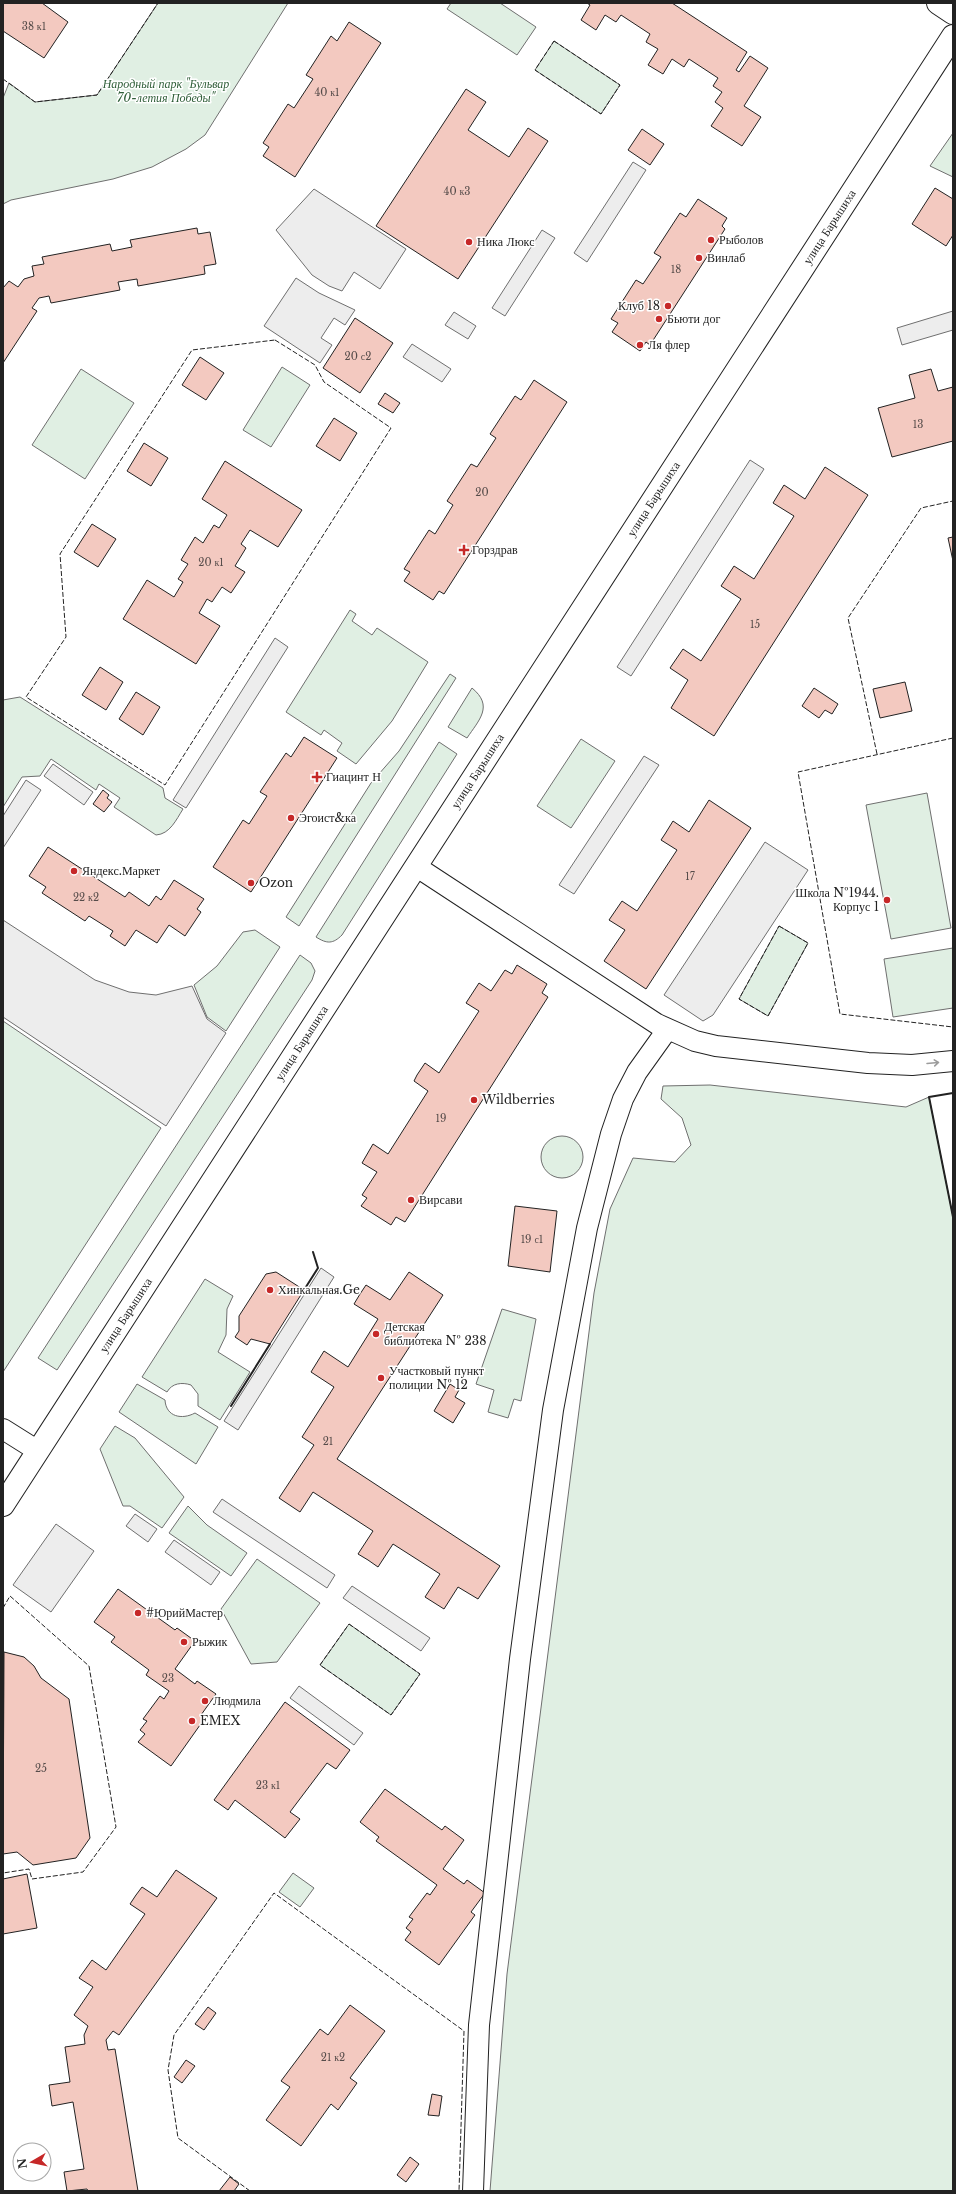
<svg xmlns="http://www.w3.org/2000/svg" width="956" height="2194" font-family="'Libre Baskerville',serif">
<style>
.green{fill:#e0efe3;stroke:#6f6f6f}
.parking{fill:#ededed;stroke:#6f6f6f}
.building{fill:#f3c9c0;stroke:#222}
.lines{fill:none;stroke-linecap:round;stroke-linejoin:round}
.minor-casing{stroke:#222;stroke-width:22}
.secondary-casing{stroke:#222;stroke-width:24}
.minor{stroke:#fff;stroke-width:20}
.secondary{stroke:#fff;stroke-width:22}
.fence{stroke:#222;stroke-width:1;stroke-dasharray:5 2;stroke-linecap:butt}
.wall{stroke:#222;stroke-width:2}
.oneway{stroke:#9c9c9c}
.poi-dot{fill:#c62828;stroke:#fff;stroke-width:1.5}
.labels{text-anchor:middle;stroke-width:3;stroke-linejoin:round;paint-order:stroke}
.number-label{font-size:10px;fill:#564c4a}
.park-label{font-size:12px;font-style:italic;fill:#2f5e38;stroke:#fff}
.street-label{font-size:12px;fill:#222;stroke:#fff}
.poi-label{font-size:12px;fill:#222;stroke:#fff;text-anchor:start}
</style>
<rect width="100%" height="100%" fill="#fff"/>
<!-- green -->
<g class="green">
<polygon points="158,3 288,3 205,135 186,149 152,167 113,179 11,200 3,204 3,98 9,83 35,102 97,95"/>
<polygon points="451,3 500,3 536,27 517,55 447,9"/>
<polygon points="554,41 620,85 601,114 535,70"/>
<polygon points="953,133 953,177 930,166"/>
<polygon points="282,367 310,385 271,447 243,430"/>
<polygon points="81,369 134,403 85,479 32,445"/>
<polygon points="350,610 356,614 352,621 372,635 377,628 428,662 392,721 356,764 337,751 342,743 324,730 321,735 286,712"/>
<polygon points="450,674 456,678 299,926 286,917 371,783 399,751"/>
<path d="M472 688C494 706 479 720 467 738L448 727Z"/>
<path d="M20 697 163 788 165 798 183 809C176 820 170 834 156 835L114 807 120 798 99 784 96 790 51 759 40 776 22 777 3 807V700Z"/>
<polygon points="581,739 615,761 571,828 537,806"/>
<path d="M439 742 457 754 342 935C333 944 327 944 316 937Z"/>
<polygon points="927,793 951,928 891,939 866,805"/>
<polygon points="779,926 808,943 768,1016 739,999"/>
<polygon points="255,930 280,947 226,1031 207,1017 194,985 217,966 243,932"/>
<polygon points="953,948 953,1008 893,1017 884,959"/>
<polygon points="300,955 311,963 315,971 312,980 57,1370 38,1358"/>
<polygon points="3,1021 161,1128 3,1372"/>
<polygon points="710,1085 906,1107 929,1097 953,1217 953,2191 490,2191 507,1974 594,1293 610,1209 633,1158 675,1162 691,1145 682,1118 661,1099 663,1086"/>
<circle cx="562" cy="1157" r="21"/>
<path d="M205 1279 233 1296 227 1309 226 1335 218 1352 250 1372 220 1420 198 1406V1394L191 1385C182 1382 172 1383 167 1392L142 1377Z"/>
<polygon points="502,1309 536,1319 521,1401 514,1399 508,1418 488,1412 494,1390 476,1384"/>
<path d="M137 1384 165 1400C166 1417 182 1420 195 1413L218 1427 196 1464 119 1412Z"/>
<polygon points="115,1426 135,1438 184,1497 162,1528 130,1506 123,1506 100,1449"/>
<polygon points="188,1506 207,1525 247,1553 231,1576 169,1533"/>
<polygon points="257,1559 320,1603 277,1662 251,1664 221,1609"/>
<polygon points="349,1624 420,1674 391,1715 320,1665"/>
<polygon points="293,1873 314,1888 300,1907 279,1892"/>
</g>
<!-- parking -->
<g class="parking">
<polygon points="633,162 646,170 587,262 574,253"/>
<polygon points="314,189 406,249 380,289 354,272 342,291 329,286 312,275 276,230"/>
<polygon points="542,230 555,238 505,316 492,308"/>
<polygon points="296,278 319,293 355,310 345,325 334,318 321,338 332,345 320,363 264,326"/>
<polygon points="953,311 953,330 902,345 897,328"/>
<polygon points="454,312 476,326 468,339 445,325"/>
<polygon points="412,344 451,369 442,382 403,357"/>
<polygon points="750,460 764,469 631,676 617,667"/>
<polygon points="275,638 288,647 186,808 173,800"/>
<polygon points="644,756 659,765 574,894 559,885"/>
<polygon points="53,764 93,792 84,805 44,776"/>
<polygon points="26,780 41,790 3,848 3,816"/>
<polygon points="765,842 808,870 713,1015 703,1021 664,995"/>
<polygon points="3,920 95,980 129,992 156,995 192,986 207,1019 226,1033 166,1126 3,1017"/>
<polygon points="321,1268 334,1277 238,1430 224,1421"/>
<polygon points="222,1499 335,1575 327,1588 213,1512"/>
<polygon points="135,1514 157,1529 148,1542 126,1526"/>
<polygon points="56,1524 94,1551 51,1612 13,1585"/>
<polygon points="174,1540 220,1572 211,1585 165,1552"/>
<polygon points="352,1586 430,1638 421,1651 343,1598"/>
<polygon points="299,1686 363,1733 354,1745 290,1698"/>
</g>
<!-- building -->
<g class="building">
<polygon points="3,3 42,3 68,22 44,58 3,31"/>
<polygon points="587,3 672,3 747,52 736,70 739,72 750,56 768,68 744,106 761,117 742,146 711,126 723,108 715,102 722,92 713,86 718,78 689,59 684,67 672,59 663,74 648,65 658,49 646,42 650,34 621,15 616,22 605,15 596,30 581,20 590,5"/>
<polygon points="349,22 381,43 295,177 263,156 269,147 263,143 288,104 294,108 313,79 306,75 331,36 337,41"/>
<polygon points="466,89 486,102 468,130 509,157 528,128 548,141 458,279 376,226"/>
<polygon points="642,129 664,144 650,165 628,150"/>
<polygon points="935,188 953,199 953,235 946,246 912,224"/>
<polygon points="698,199 727,218 722,226 725,229 650,345 646,342 640,351 612,332 618,323 611,319 636,280 643,284 661,257 654,253 680,213 686,217"/>
<polygon points="197,228 198,234 210,232 216,264 204,266 205,274 138,286 137,279 118,282 120,290 51,303 49,296 39,298 32,308 37,311 3,363 3,288 9,281 18,287 24,279 34,276 32,266 44,264 42,257 110,244 112,251 132,247 130,240"/>
<polygon points="355,318 393,343 360,393 323,368"/>
<polygon points="200,357 224,373 206,400 182,385"/>
<polygon points="931,369 938,391 953,387 953,441 892,457 878,408 915,398 909,375"/>
<polygon points="534,380 567,402 444,594 439,591 433,600 404,581 410,572 404,569 429,530 435,534 453,505 447,501 471,464 477,467 496,438 490,434 515,396 521,400"/>
<polygon points="385,393 400,403 393,413 378,404"/>
<polygon points="334,418 357,433 340,461 316,446"/>
<polygon points="144,443 168,458 151,486 127,471"/>
<polygon points="225,461 302,510 278,547 250,530 241,544 246,548 235,566 245,572 231,593 222,587 212,602 207,599 199,613 220,626 196,664 123,619 147,580 174,597 183,582 178,579 188,564 181,560 195,537 203,543 214,525 219,528 227,515 202,499"/>
<polygon points="825,467 868,495 714,736 671,708 688,680 670,668 683,649 701,661 741,599 721,586 727,577 734,566 754,579 794,516 773,503 784,485 805,499"/>
<polygon points="92,524 116,539 98,567 74,552"/>
<polygon points="953,537 953,561 948,538"/>
<polygon points="100,667 123,682 106,710 82,695"/>
<polygon points="905,682 912,711 880,718 873,689"/>
<polygon points="814,688 838,704 832,714 825,710 819,718 802,706"/>
<polygon points="136,692 160,707 143,735 119,719"/>
<polygon points="304,737 337,758 251,892 213,867 243,820 249,824 267,796 260,792 286,753 291,757"/>
<polygon points="103,790 109,795 107,798 112,802 104,812 93,804"/>
<polygon points="709,800 751,828 646,989 604,961 625,930 609,920 622,901 637,911 677,850 661,840 665,834 673,821 689,832"/>
<polygon points="48,847 125,897 129,892 149,906 156,896 161,900 174,880 204,899 197,909 201,912 185,936 169,925 157,943 136,930 125,946 110,936 113,931 89,916 85,921 42,893 46,887 29,876"/>
<polygon points="517,965 547,984 542,993 548,997 405,1222 396,1217 391,1225 361,1206 367,1198 362,1195 377,1172 362,1163 373,1144 388,1154 428,1091 414,1081 417,1075 425,1063 439,1073 479,1011 466,1003 479,983 491,991 505,970 512,974"/>
<polygon points="515,1206 557,1211 550,1272 508,1266"/>
<polygon points="276,1272 304,1290 270,1344 251,1339 247,1345 235,1337 239,1331 239,1316 266,1274"/>
<polygon points="409,1272 443,1295 337,1459 500,1566 478,1599 458,1587 444,1609 425,1597 440,1574 393,1544 378,1567 368,1560 358,1554 373,1531 313,1492 300,1512 279,1498 314,1445 302,1437 334,1387 311,1372 324,1351 348,1367 378,1319 354,1304 360,1294 366,1285 390,1300"/>
<polygon points="450,1384 459,1390 455,1397 465,1403 453,1423 434,1411"/>
<polygon points="118,1589 175,1630 177,1628 195,1641 175,1669 195,1684 197,1681 216,1694 201,1715 205,1718 171,1766 138,1742 145,1734 140,1730 147,1721 143,1719 160,1696 164,1699 169,1691 146,1675 149,1670 111,1642 115,1637 94,1622"/>
<polygon points="4,1652 24,1657 34,1666 41,1678 69,1699 90,1838 76,1858 33,1865 17,1852 3,1854"/>
<polygon points="285,1702 350,1750 336,1769 327,1763 290,1812 300,1819 285,1838 235,1800 228,1810 214,1800"/>
<polygon points="385,1789 442,1830 445,1826 464,1840 443,1869 464,1884 467,1880 485,1893 471,1912 475,1915 439,1965 405,1940 411,1932 406,1928 413,1919 409,1917 427,1893 430,1895 437,1885 376,1841 379,1837 360,1822"/>
<polygon points="176,1870 217,1898 119,2035 113,2031 106,2040 108,2050 115,2049 138,2191 88,2191 87,2189 67,2191 64,2172 84,2169 73,2102 52,2106 49,2085 70,2082 65,2047 85,2044 84,2035 88,2026 74,2015 93,1987 79,1978 92,1960 106,1970 145,1914 130,1904 136,1895 142,1887 157,1897"/>
<polygon points="27,1874 37,1928 3,1934 3,1879"/>
<polygon points="350,2005 385,2031 350,2078 357,2083 338,2110 331,2104 301,2146 266,2120 290,2087 281,2081 320,2029 328,2035"/>
<polygon points="208,2007 216,2013 204,2030 195,2024"/>
<polygon points="186,2060 195,2066 182,2083 174,2077"/>
<polygon points="432,2094 442,2096 439,2116 428,2115"/>
<polygon points="410,2157 419,2164 406,2182 397,2175"/>
<polygon points="230,2177 239,2184 234,2191 219,2191"/>
</g>
<g class="lines">
<defs>
<g id="minor">
<polyline points="417,867 657,1024 695,1041 716,1046 868,1063 912,1065 953,1061"/>
<polyline points="3,1429 38,1451"/>
<polyline points="473,2191 479,2025 520,1659 553,1410 587,1228 611,1134 623,1099 637,1072 667,1030"/>
</g>
<g id="secondary">
<polyline points="938,3 953,13"/>
<path id="s1" d="M3 1505 953 36"/>
</g>
</defs>
<!-- minor casing -->
<use href="#minor" class="minor-casing"/>
<!-- secondary casing -->
<use href="#secondary" class="secondary-casing"/>
<!-- minor -->
<use href="#minor" class="minor"/>
<!-- secondary -->
<use href="#secondary" class="secondary"/>
<!-- fence -->
<g class="fence">
<polygon points="554,41 620,85 601,114 535,70"/>
<polyline points="3,79 35,102 97,95 158,3"/>
<polygon points="275,340 315,365 324,382 391,428 165,785 26,697 66,637 60,554 192,350"/>
<polyline points="953,738 798,772 840,1014 953,1027"/>
<polyline points="877,754 848,618 921,508 953,501"/>
<polygon points="779,926 808,943 768,1016 739,999"/>
<polyline points="3,1608 10,1596 89,1666 116,1827 83,1872 32,1879 29,1869 3,1873"/>
<polygon points="349,1624 420,1674 391,1715 320,1665"/>
<polyline points="250,2191 178,2138 168,2070 174,2035 274,1893 464,2031 459,2191"/>
</g>
<!-- wall -->
<g class="wall">
<polyline points="953,1093 929,1097 953,1217"/>
<polyline points="304,1290 318,1268 313,1252"/>
<polyline points="231,1406 270,1344"/>
</g>
</g>
<!-- one-way arrows -->
<defs><path id="oneway-shaft" d="M-6 0H5M1.5-3L5.5 0L1.5 3" fill="none" stroke-width="1.6" stroke-linecap="round" stroke-linejoin="round"/></defs>
<use class="oneway" href="#oneway-shaft" transform="translate(933 1063) rotate(-5)"/>
<!-- markers -->
<g class="poi-dot">
<circle cx="711" cy="240" r="4"/>
<circle cx="469" cy="242" r="4"/>
<circle cx="699" cy="258" r="4"/>
<circle cx="668" cy="306" r="4"/>
<circle cx="659" cy="319" r="4"/>
<circle cx="640" cy="345" r="4"/>
<path d="M462 544h4v4h4v4h-4v4h-4v-4h-4v-4h4z"/>
<path d="M315 771h4v4h4v4h-4v4h-4v-4h-4v-4h4z"/>
<circle cx="291" cy="818" r="4"/>
<circle cx="74" cy="871" r="4"/>
<circle cx="251" cy="883" r="4"/>
<circle cx="887" cy="900" r="4"/>
<circle cx="474" cy="1100" r="4"/>
<circle cx="411" cy="1200" r="4"/>
<circle cx="270" cy="1290" r="4"/>
<circle cx="376" cy="1334" r="4"/>
<circle cx="381" cy="1378" r="4"/>
<circle cx="138" cy="1613" r="4"/>
<circle cx="184" cy="1642" r="4"/>
<circle cx="205" cy="1701" r="4"/>
<circle cx="192" cy="1721" r="4"/>
</g>
<g class="labels">
<!-- number labels -->
<g class="number-label">
<text x="34" y="30">38 к1</text>
<text x="327" y="96">40 к1</text>
<text x="457" y="195">40 к3</text>
<text x="676" y="273">18</text>
<text x="358" y="360">20 с2</text>
<text x="918" y="428">13</text>
<text x="482" y="496">20</text>
<text x="211" y="566">20 к1</text>
<text x="755" y="628">15</text>
<text x="690" y="880">17</text>
<text x="86" y="901">22 к2</text>
<text x="441" y="1122">19</text>
<text x="532" y="1243">19 с1</text>
<text x="328" y="1445">21</text>
<text x="168" y="1682">23</text>
<text x="41" y="1772">25</text>
<text x="268" y="1789">23 к1</text>
<text x="333" y="2061">21 к2</text>
</g>
<!-- park labels -->
<g class="park-label">
<text x="166" y="88">Народный парк "Бульвар<tspan x="166" dy="14">70-летия Победы"</tspan></text>
</g>
<!-- street labels -->
<g class="street-label">
<text dy="4" stroke="none"><textPath href="#s1" startOffset="1522">улица Барышиха</textPath></text>
<text dy="4" stroke="none"><textPath href="#s1" startOffset="1198">улица Барышиха</textPath></text>
<text dy="4" stroke="none"><textPath href="#s1" startOffset="874">улица Барышиха</textPath></text>
<text dy="4" stroke="none"><textPath href="#s1" startOffset="550">улица Барышиха</textPath></text>
<text dy="4" stroke="none"><textPath href="#s1" startOffset="226">улица Барышиха</textPath></text>
</g>
<!-- poi labels -->
<g class="poi-label">
<text x="719" y="244">Рыболов</text>
<text x="477" y="246">Ника Люкс</text>
<text x="707" y="262">Винлаб</text>
<text x="660" y="310" text-anchor="end">Клуб 18</text>
<text x="667" y="323">Бьюти дог</text>
<text x="648" y="349">Ля флер</text>
<text x="472" y="554">Горздрав</text>
<text x="326" y="781">Гиацинт Н</text>
<text x="299" y="822">Эгоист&amp;ка</text>
<text x="82" y="875">Яндекс.Маркет</text>
<text x="259" y="887">Ozon</text>
<text x="879" y="897" text-anchor="end">Школа №1944.<tspan x="879" dy="14">Корпус 1</tspan></text>
<text x="482" y="1104">Wildberries</text>
<text x="419" y="1204">Вирсави</text>
<text x="278" y="1294">Хинкальная.Ge</text>
<text x="384" y="1331">Детская<tspan x="384" dy="14">библиотека № 238</tspan></text>
<text x="389" y="1375">Участковый пункт<tspan x="389" dy="14">полиции № 12</tspan></text>
<text x="146" y="1617">#ЮрийМастер</text>
<text x="192" y="1646">Рыжик</text>
<text x="213" y="1705">Людмила</text>
<text x="200" y="1725">EMEX</text>
</g>
</g>
<!-- border -->
<rect width="956" height="2194" fill="none" stroke="#222222" stroke-width="8"/>
<!-- north arrow -->
<g transform="translate(32 2162) rotate(261)"><circle r="19" fill="#ffffff" stroke="#a7a7a7"/>
<path d="M0-3L7 15L0 10L-7 15Z" fill="#c62828"/>
<text y="-6" font-size="11" font-weight="bold" text-anchor="middle" fill="#222222">N</text>
</g>
</svg>
